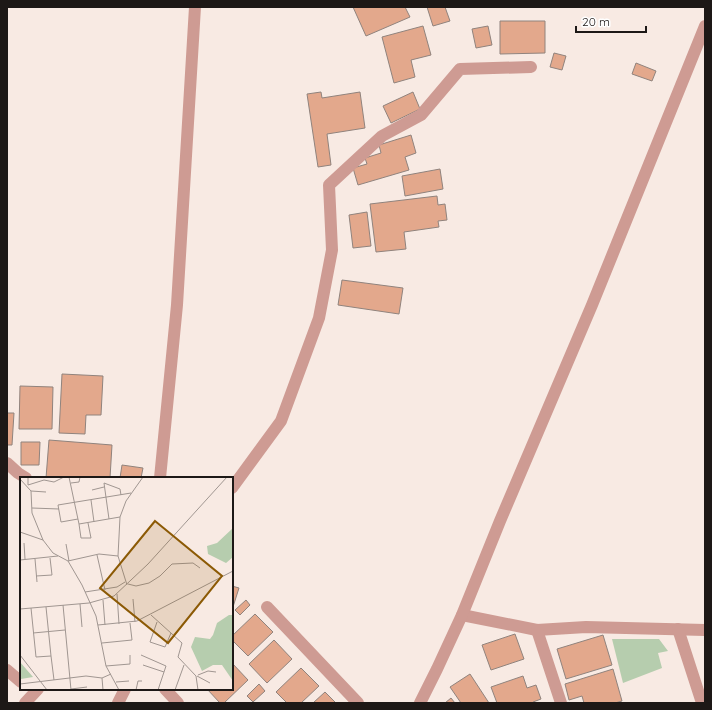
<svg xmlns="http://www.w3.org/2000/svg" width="712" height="710" font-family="Quicksand,sans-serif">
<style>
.green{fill:#b6cdae}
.building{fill:#e3a88c;stroke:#90837d}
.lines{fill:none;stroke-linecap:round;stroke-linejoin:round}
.minor{stroke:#ce9b93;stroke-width:12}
.tertiary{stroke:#ce9b93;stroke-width:12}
.inset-road{fill:none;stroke:#a09691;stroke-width:1}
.view{fill:#8c5a05;fill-opacity:0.15;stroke:#8c5a05;stroke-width:2}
.inset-edge{fill:none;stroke:#1d1816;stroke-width:2}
</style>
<rect width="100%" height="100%" fill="#f8eae3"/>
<!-- green -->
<polygon class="green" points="612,639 659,639 668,651 658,653 662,668 623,683"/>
<!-- building -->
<g class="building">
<polygon points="353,7 405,7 410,17 366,36"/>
<polygon points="427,7 445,7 450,21 433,26"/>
<polygon points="500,21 545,21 545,53 500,54"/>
<polygon points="423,26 431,55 411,60 415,77 394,83 382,37"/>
<polygon points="488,26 492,45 476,48 472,29"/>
<polygon points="554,53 566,56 562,70 550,67"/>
<polygon points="636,63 656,71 652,81 632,74"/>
<polygon points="321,92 322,98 360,92 365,128 327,134 331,165 318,167 307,94"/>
<polygon points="413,92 420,109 391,123 383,106"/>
<polygon points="411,135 416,153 405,157 409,170 358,185 353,168 367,164 365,158 381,153 379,145"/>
<polygon points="440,169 443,189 405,196 402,176"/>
<polygon points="437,196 438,205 445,204 447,220 438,221 439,227 404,232 406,249 376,252 370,204"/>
<polygon points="367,212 371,246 353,248 349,215"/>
<polygon points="342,280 403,288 399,314 338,305"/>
<polygon points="62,374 103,376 101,415 86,415 85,434 59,433"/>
<polygon points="20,386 53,387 52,429 19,429"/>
<polygon points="7,413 14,413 12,445 7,445"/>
<polygon points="49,440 112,445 110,478 46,478"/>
<polygon points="21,442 40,442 39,465 21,465"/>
<polygon points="122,465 143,468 141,478 120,478"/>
<polygon points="232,586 239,588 232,610"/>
<polygon points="246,600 250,605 240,615 235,610"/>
<polygon points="255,614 273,632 248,656 232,640 232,636"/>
<polygon points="515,634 524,659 491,670 482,645"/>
<polygon points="603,635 612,665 566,679 557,649"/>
<polygon points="274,640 292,659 267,683 249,664"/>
<polygon points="232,663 248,680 224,703 220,703 207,689 232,689"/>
<polygon points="301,668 319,686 301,703 287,703 276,692"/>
<polygon points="613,669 622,701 615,703 584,703 582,696 569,700 565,684"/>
<polygon points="470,674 489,703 461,703 450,687"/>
<polygon points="523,676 527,688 536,685 541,699 533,702 534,703 497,703 491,687"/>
<polygon points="259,684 265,691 253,702 247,696"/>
<polygon points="325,692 336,703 313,703"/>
<polygon points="451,698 455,703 445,703"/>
</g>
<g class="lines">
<!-- minor -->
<g class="minor">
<polyline points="7,463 18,473 26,478"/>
<polyline points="232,488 281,421 319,318 332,250 329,185 382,136 421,115 460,69 531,67"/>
<polyline points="267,607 358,703"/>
<polyline points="462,615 537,630 586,627 705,630"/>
<polyline points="678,629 702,703"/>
<polyline points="537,630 561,703"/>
<polyline points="7,670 21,682"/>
<polyline points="165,689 178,703"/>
<polyline points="25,703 38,689"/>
<polyline points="420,703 437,669 462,615 500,521 592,305 705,26"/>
</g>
<!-- tertiary -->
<g class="tertiary">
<polyline points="160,478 177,305 195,7"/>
<polyline points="118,703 125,689"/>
</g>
</g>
<!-- overview -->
<g transform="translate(20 477)">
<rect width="213" height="213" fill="#f8eae3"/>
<path d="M213 51V80L206 86 188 77 187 69 197 66ZM209 138H213V204L202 188H193L182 194 171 170 175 160 190 162 193 158 197 146ZM0 185 13 200 1 202Z" fill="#b6cdae"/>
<path class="inset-road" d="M8 0V8L24 3 34 5 44 0M49 0 59 47 100 40M0 2 11 14 12 36 23 63 33 76 48 84 62 108 76 139 86 189 99 213M51 6 59 5 60 0M72 13 84 10M11 14 26 15M71 23 74 45M12 31 39 32M58 42 41 45 38 28 111 16M89 42 84 6 100 12 101 18M59 47 61 61H71L68 46M0 55 23 63M4 66 5 82M46 67 49 84M77 78 85 113M15 82 17 105M0 83 38 79M48 84 79 77 98 79M16 99 32 98 30 81M108 107 116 109 129 106 140 99 152 87 173 86 180 91M107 108 98 79 100 40 106 24 123 0M65 115 97 110 105 105M97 117 99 147M113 122 115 145M83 123 85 148M60 127 62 150M43 128 51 213M26 130 31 179M11 131 16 180 31 179 34 203M0 132 69 126 94 119 128 87 207 0M131 138 162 166 158 180 176 199 178 213M137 145 130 165 145 170 151 156M78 148 117 144 213 94M13 156 45 153M82 166 112 163 110 146M0 178 27 213M121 178 146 189 138 213M123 188 144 195M86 189 110 187V178M178 198 188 194 196 195M177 199 190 206M82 201 83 213M96 205 109 204M0 207 66 199 82 201 91 197M51 212 67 210M116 213 118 204H122M155 213 164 188"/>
<path class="view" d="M135 44 202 99 148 166 80 111Z"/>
<rect width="213" height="213" class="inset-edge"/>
</g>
<!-- border -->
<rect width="712" height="710" fill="none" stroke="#1d1816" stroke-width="16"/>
<!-- scale -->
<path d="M576 26v6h70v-6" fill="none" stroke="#1d1816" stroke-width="2"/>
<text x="582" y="26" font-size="12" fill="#1d1816" stroke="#ffffff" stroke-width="3" paint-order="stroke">20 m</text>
</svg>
